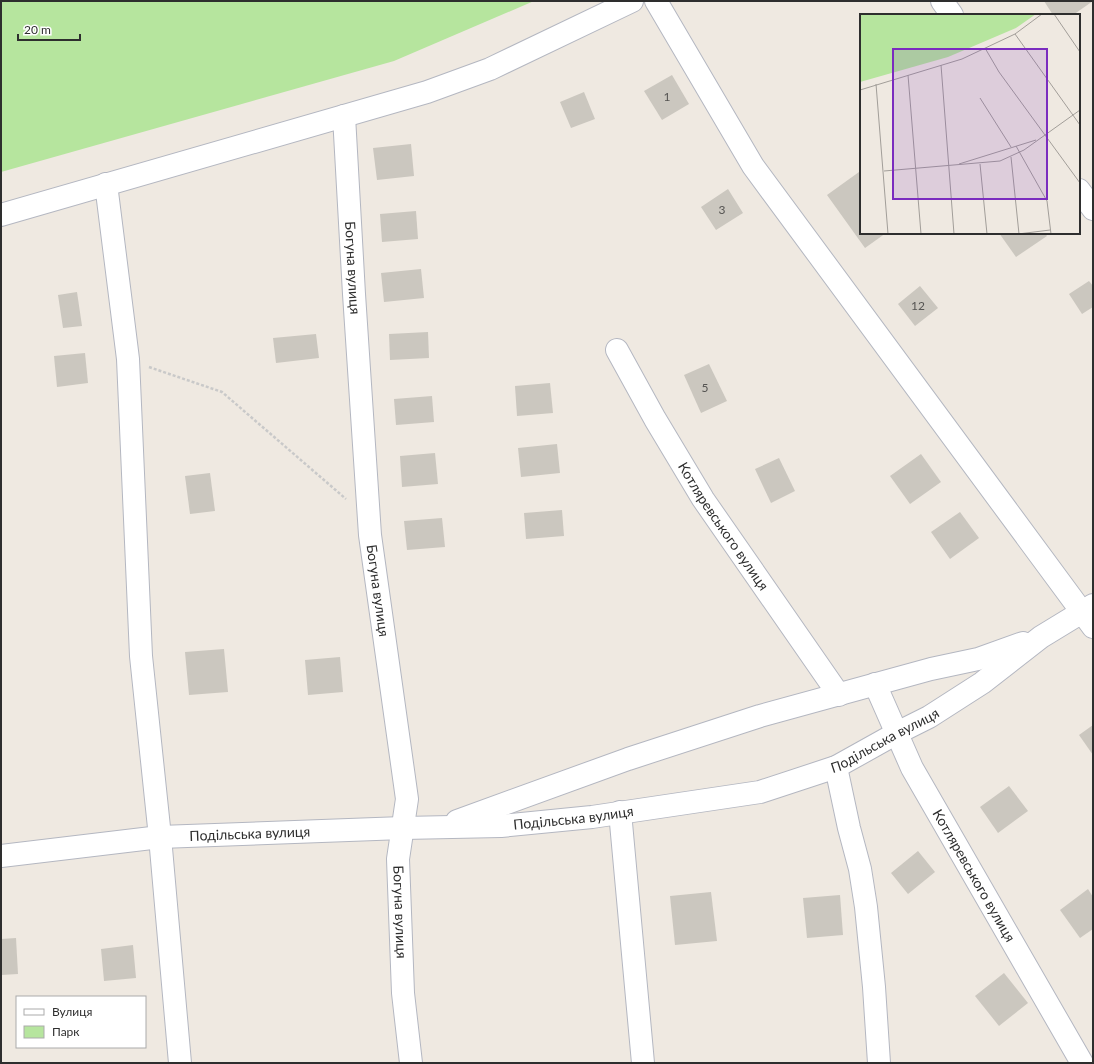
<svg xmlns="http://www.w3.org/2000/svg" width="1094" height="1064" font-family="Lato,sans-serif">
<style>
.green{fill:#b6e59e}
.building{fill:#cbc7bf}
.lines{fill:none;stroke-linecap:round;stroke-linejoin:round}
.minor-casing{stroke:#b4b7c1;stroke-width:24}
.path{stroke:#c9c9c9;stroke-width:2.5;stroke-dasharray:3 2;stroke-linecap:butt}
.minor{stroke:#fff;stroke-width:22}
.labels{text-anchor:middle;stroke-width:3.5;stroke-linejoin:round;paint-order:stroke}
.number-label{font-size:12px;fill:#555452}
.street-label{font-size:14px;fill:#2e2e2e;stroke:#fff}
.inset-road{fill:none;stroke:#a29e99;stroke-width:1}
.view{fill:#7b2cbf;fill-opacity:0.15;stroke:#7b2cbf;stroke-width:2}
.inset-edge{fill:none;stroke:#2e2e2e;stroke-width:2}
</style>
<rect width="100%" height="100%" fill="#efe9e1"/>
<!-- green -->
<polygon class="green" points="1,1 534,1 394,61 1,172"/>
<!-- building -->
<g class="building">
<polygon points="1044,1 1093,1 1073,15 1053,15"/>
<polygon points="672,75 689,104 662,120 644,91"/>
<polygon points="584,92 595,119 571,128 560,102"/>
<polygon points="411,144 414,176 377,180 373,148"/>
<polygon points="859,172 861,176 861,233 886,233 865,248 827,195"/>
<polygon points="728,189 743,213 716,230 701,207"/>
<polygon points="416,211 418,239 382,242 380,214"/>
<polygon points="999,233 1045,233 1047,236 1016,257"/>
<polygon points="421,269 424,298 384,302 381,273"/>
<polygon points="1089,281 1093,286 1093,307 1082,314 1069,294"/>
<polygon points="920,286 938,308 915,326 898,304"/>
<polygon points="77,292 82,326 63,328 58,295"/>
<polygon points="428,332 429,358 390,360 389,334"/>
<polygon points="316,334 319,358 276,363 273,338"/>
<polygon points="85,353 88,383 57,387 54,356"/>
<polygon points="709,364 727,401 701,413 684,375"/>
<polygon points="550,383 553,413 517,416 515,386"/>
<polygon points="432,396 434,422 396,425 394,399"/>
<polygon points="557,444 560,473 521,477 518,448"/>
<polygon points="435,453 438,484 402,487 400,456"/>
<polygon points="921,454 941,482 910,504 890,476"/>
<polygon points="779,458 795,491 771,503 755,469"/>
<polygon points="210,473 215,511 190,514 185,476"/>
<polygon points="562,510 564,536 526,539 524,513"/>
<polygon points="960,512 979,538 950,559 931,532"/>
<polygon points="442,518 445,547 407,550 404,521"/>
<polygon points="224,649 228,692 189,695 185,652"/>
<polygon points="340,657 343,692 308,695 305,660"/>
<polygon points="1093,725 1093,755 1079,735"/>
<polygon points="1009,786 1028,811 998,833 980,807"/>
<polygon points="918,851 935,872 908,894 891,873"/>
<polygon points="1088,889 1093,897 1093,929 1080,938 1060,910"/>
<polygon points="711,892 717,941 675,945 670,896"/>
<polygon points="840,895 843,935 807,938 803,898"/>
<polygon points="16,938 18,974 1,975 1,939"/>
<polygon points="133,945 136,978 104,981 101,949"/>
<polygon points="1004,973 1028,1003 999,1026 975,996"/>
</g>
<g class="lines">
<defs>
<g id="minor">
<polyline points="656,1 753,166 1093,627"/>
<polyline points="942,1 952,15"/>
<path id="s1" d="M344 116 354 294 370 535 407 799 398 859 403 993 411 1063"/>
<polyline points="106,184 128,359 141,656 160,837 180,1063"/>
<polyline points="1079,190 1093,209"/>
<polyline points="1,215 427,92 490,69 632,1"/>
<path id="s2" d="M617 350 655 419 703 499 839 695"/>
<path id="s3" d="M875 684 912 768 1082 1063"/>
<polyline points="836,767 849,828 860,869 866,907 874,987 879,1063"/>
<polyline points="620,812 643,1063"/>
<polyline points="457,821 628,759 760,716 931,669 978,659 1023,643"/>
<path id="s4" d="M1 856 160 837 403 828 501 826 592 817 760 792 836 767 897 733 929 717 982 683 1041 637 1082 612 1093 605"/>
</g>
</defs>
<!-- minor casing -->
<use href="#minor" class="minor-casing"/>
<!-- path -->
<polyline class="path" points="149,367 222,392 346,499"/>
<!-- minor -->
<use href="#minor" class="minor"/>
</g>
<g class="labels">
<!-- number labels -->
<g class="number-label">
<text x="667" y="101">1</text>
<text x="722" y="214">3</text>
<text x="918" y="310">12</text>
<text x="705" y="392">5</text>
</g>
<!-- street labels -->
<g class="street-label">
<text dy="5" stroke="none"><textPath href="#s1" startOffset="152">Богуна вулиця</textPath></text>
<text dy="5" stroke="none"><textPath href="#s2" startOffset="206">Котляревського вулиця</textPath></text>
<text dy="5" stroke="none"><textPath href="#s1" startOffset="476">Богуна вулиця</textPath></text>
<text dy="5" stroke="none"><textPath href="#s4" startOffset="898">Подільська вулиця</textPath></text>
<text dy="5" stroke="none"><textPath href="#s4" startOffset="574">Подільська вулиця</textPath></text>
<text dy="5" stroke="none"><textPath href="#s4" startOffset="250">Подільська вулиця</textPath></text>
<text dy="5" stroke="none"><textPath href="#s3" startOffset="216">Котляревського вулиця</textPath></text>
<text dy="5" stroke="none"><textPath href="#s1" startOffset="800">Богуна вулиця</textPath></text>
</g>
</g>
<!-- overview -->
<g transform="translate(860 14)">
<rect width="220" height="220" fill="#efe9e1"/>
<path d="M0 0H176L156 14 88 43 0 68Z" fill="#b6e59e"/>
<path class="inset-road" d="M194 0 220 38M155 20 220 111M125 34 139 58 220 169M81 51 94 220M48 61 61 220M16 70 28 220M0 76 102 45 155 20 182 0M120 84 151 133M156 132 187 187 191 220M151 143 159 220M99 150 176 126M120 150 127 220M24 157 140 147 164 136 220 96M158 220 190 216"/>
<path class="view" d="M33 35H187V185H33Z"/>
<rect width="220" height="220" class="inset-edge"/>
</g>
<!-- border -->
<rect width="1094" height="1064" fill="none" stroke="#2e2e2e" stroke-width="4"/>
<!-- legend -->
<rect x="16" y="996" width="130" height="52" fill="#ffffff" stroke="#ababab"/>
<rect x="24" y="1009" width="20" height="6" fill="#ffffff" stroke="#ababab"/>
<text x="52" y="1016" font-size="12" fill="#2e2e2e">Вулиця</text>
<rect x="24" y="1026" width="20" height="12" fill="#b6e59e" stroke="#ababab"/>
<text x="52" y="1036" font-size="12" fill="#2e2e2e">Парк</text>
<!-- scale -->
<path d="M18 34v6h62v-6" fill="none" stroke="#2e2e2e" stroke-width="2"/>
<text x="24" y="34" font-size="12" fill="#2e2e2e" stroke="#ffffff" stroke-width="3" paint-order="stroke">20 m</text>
</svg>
